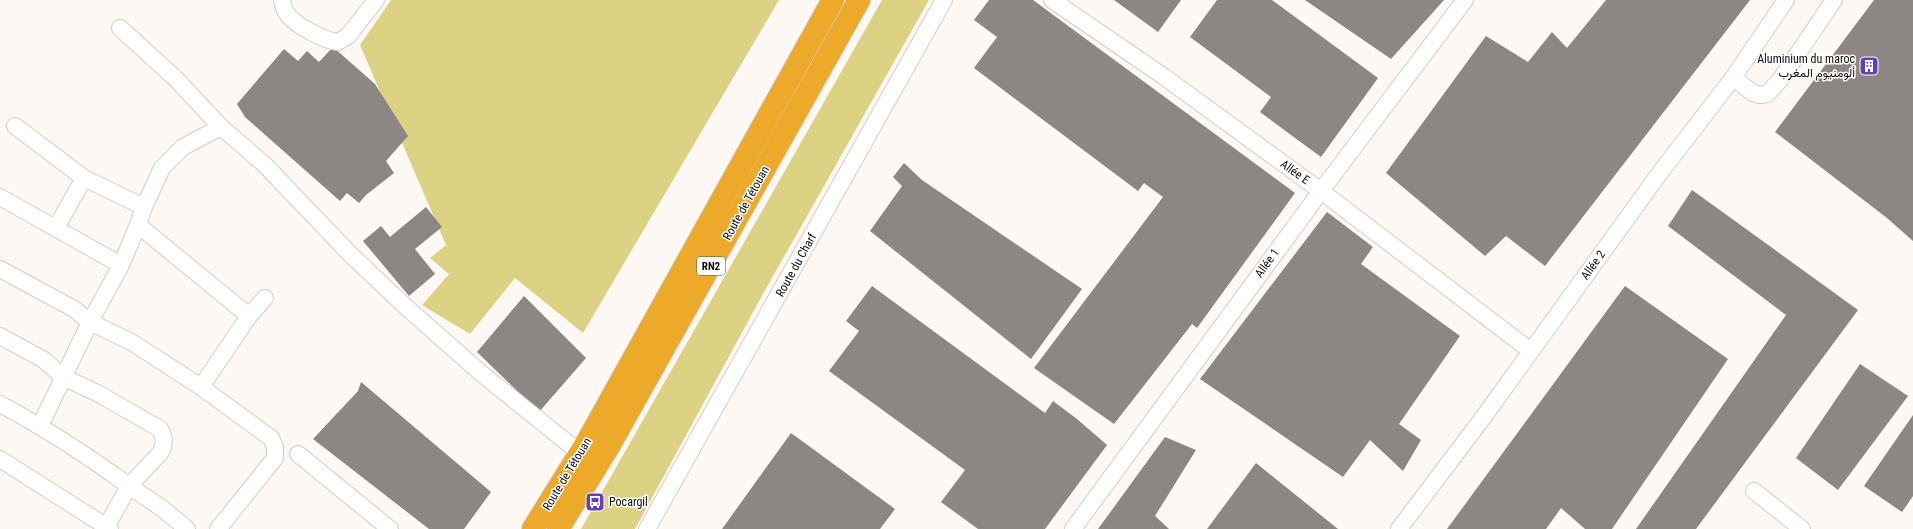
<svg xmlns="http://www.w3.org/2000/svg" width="1913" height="529" font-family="'Roboto Condensed',Vazirmatn,sans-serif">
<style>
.green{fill:#dcd284}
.building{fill:#8c8685}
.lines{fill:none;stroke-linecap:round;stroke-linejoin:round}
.minor-casing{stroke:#d3cdc9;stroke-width:18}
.highway-casing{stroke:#d4d3d3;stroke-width:24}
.minor{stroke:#fff;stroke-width:16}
.highway{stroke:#eca92a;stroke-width:22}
.labels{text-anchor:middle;stroke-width:3;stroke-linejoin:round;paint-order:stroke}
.shield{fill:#fff;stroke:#565554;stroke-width:1}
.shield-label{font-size:11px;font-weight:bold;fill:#0e0c0b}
.poi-label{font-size:12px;fill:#0e0c0b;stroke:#fff;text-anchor:end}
.street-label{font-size:12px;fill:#0e0c0b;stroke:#fff}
</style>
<rect width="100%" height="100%" fill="#fdf8f4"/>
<!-- green -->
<g class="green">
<polygon points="391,0 779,0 583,333 515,278 470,334 422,305 449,274 430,258 446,245 360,45"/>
<polygon points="882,0 929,0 763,294 635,529 581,529"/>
</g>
<!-- building -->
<g class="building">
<polygon points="989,0 1033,0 1295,193 1197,328 1192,324 1114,424 1034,368 1163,197 1144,183 1138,191 974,68 997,37 974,20"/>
<polygon points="1114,0 1181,0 1158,32"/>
<polygon points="1217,0 1272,0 1378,78 1321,157 1260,112 1271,97 1190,37"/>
<polygon points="1305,0 1444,0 1391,59"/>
<polygon points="1606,0 1750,0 1545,266 1506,236 1485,256 1386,173 1486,36 1528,62 1552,32 1567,48"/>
<polygon points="1874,0 1913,0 1913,241 1887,218 1775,132"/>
<polygon points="333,47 375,84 408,136 386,161 394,173 366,195 359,203 347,193 340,201 245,117 237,104 284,49 298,61 307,51 319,62"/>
<polygon points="904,163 922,180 1082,289 1031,359 870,231 902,186 893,177"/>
<polygon points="1692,190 1858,310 1696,529 1636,529 1786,315 1668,226"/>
<polygon points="426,207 442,227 415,249 435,274 409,296 363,241 381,226 390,237"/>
<polygon points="1327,212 1373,247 1361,264 1460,336 1399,424 1421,440 1403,471 1370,440 1343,477 1200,379"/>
<polygon points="872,286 1045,413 1053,401 1077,419 1107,445 1045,529 978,529 941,502 965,470 829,371 859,331 846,321"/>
<polygon points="1625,286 1728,359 1612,529 1585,529 1561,508 1546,529 1447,529"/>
<polygon points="524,296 586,358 539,412 477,352"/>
<polygon points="1860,364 1908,396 1838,490 1796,458"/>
<polygon points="361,382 491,492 464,529 429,529 313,439 358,391"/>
<polygon points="1913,415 1913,496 1902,512 1864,486"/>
<polygon points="791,433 895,509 880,529 722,529"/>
<polygon points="1165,437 1196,450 1155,516 1169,529 1098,529"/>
<polygon points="1256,463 1338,529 1207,529"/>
</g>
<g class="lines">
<defs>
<g id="minor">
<path d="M282 0C283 4 283 8 286 12 292 24 325 41 338 42L348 36 376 0"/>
<polyline points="1052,0 1163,76 1321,191 1531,351"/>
<polyline points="120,28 175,78 221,127 264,164 351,255 406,307 482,374 580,453"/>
<polyline points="1733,78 1753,93 1760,95 1767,94 1780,80 1834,0"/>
<polyline points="15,126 84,178 144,207"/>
<polyline points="0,197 121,265"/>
<polyline points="138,225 249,316"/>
<polyline points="56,228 84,178"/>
<polyline points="0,269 74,309 90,322 133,343 201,387 249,316 265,298"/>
<path d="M0 336 44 360 63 377 99 394 160 429C165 437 165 444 161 452L129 486 163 509 187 529"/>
<polyline points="201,387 271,438 275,447 275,458 218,529"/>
<path d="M0 404C45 428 88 456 129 486L105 529"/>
<polyline points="40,426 90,322 121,265 138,225 144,207 162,168 183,147 221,127"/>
<polyline points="298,454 390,529"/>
<polyline points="0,459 110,529"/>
<polyline points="1754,491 1802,529"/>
<polyline points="647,529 944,0"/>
<polyline points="1073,529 1321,191 1465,0"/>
<polyline points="1399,529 1485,415 1659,174 1733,78 1786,0"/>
</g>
<g id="highway">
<polyline points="533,529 587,442 833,0"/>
<polyline points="558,529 609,446 859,0"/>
</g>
</defs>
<!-- minor casing -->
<use href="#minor" class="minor-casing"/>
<!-- highway casing -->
<use href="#highway" class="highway-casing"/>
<!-- minor -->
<use href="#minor" class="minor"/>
<!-- highway -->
<use href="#highway" class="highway"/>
</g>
<!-- icons -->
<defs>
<symbol id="building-square" viewBox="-11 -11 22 22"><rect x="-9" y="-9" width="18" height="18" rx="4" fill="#673eb7" stroke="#fff"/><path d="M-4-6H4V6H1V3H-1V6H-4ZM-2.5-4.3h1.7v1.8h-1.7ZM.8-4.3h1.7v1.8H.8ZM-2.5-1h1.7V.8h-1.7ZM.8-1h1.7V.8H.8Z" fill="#fff"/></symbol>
<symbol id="bus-square" viewBox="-11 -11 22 22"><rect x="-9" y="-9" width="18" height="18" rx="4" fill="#673eb7" stroke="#fff"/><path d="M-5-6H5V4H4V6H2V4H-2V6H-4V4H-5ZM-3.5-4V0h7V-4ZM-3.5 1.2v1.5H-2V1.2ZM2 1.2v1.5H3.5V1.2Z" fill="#fff"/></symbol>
</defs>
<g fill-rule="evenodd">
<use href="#building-square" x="1858" y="55" width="22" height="22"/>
<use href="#bus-square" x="584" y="491" width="22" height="22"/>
</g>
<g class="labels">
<!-- shield labels -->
<rect class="shield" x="697" y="257" width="28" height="18" rx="3"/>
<g class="shield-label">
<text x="711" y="270">RN2</text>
</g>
<!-- poi labels -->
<g class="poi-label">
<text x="1855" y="63">Aluminium du maroc<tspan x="1855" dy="14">ألومنيوم المغرب</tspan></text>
<text x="609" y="506" text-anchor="start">Pocargil</text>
</g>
<!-- street labels -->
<g class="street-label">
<text transform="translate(1295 172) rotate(36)" y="4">Allée E</text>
<text transform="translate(746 203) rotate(-61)" y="4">Route de Tétouan</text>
<text transform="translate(1267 263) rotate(-54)" y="4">Allée 1</text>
<text transform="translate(796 265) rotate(-61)" y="4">Route du Charf</text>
<text transform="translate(1593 265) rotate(-54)" y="4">Allée 2</text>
<text transform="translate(567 474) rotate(-59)" y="4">Route de Tétouan</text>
</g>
</g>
</svg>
